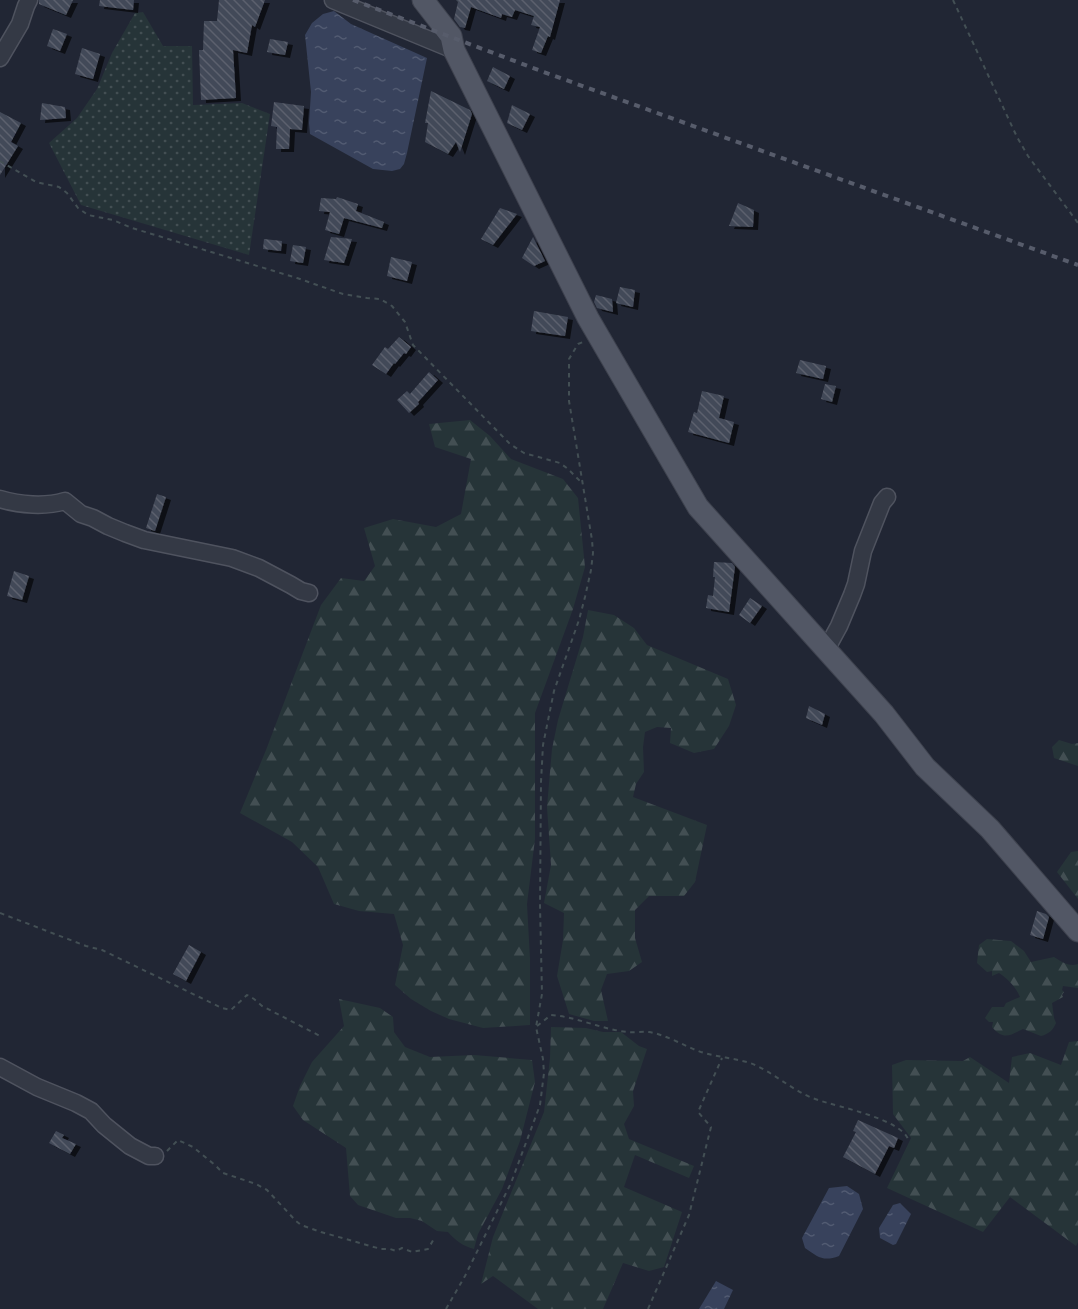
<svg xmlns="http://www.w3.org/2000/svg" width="1078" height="1309" font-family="Cabin,sans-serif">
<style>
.grass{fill:url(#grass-dots)}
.forest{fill:url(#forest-firs)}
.water{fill:url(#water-ripples)}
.building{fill:url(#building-back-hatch);filter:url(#shadow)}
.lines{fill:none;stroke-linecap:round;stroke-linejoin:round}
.minor-casing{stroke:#4f535f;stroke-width:19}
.major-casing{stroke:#3e424e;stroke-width:23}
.path{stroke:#434f54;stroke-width:2;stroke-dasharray:4.5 4.5;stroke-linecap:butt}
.minor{stroke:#343945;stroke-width:16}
.major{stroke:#525765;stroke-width:21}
.rail{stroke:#575c6b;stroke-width:4;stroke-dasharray:6 6;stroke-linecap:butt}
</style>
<defs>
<pattern id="grass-dots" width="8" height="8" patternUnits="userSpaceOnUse" patternTransform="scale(1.5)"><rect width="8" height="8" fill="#263438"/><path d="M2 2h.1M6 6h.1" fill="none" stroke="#434f53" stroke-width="1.8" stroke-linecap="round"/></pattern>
<pattern id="forest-firs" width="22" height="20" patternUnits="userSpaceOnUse" patternTransform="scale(1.5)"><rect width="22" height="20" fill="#263438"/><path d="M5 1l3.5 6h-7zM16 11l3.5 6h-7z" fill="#434f53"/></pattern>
<pattern id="water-ripples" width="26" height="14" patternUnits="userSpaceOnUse" patternTransform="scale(1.5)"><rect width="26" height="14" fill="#38425c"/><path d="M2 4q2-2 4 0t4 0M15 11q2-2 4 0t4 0" fill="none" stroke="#525b72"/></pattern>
<pattern id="building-back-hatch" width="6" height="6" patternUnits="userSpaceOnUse" patternTransform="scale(1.5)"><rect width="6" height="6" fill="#434958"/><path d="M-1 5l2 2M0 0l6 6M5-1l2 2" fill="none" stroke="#5c616e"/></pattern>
<filter id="shadow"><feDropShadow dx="5" dy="3" stdDeviation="0" flood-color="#0009"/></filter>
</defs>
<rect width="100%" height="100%" fill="#212634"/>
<!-- grass -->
<polygon class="grass" points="143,12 163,46 192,46 193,105 242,103 270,114 249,255 81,205 49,143 77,118 97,89 112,53 135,13"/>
<!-- forest -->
<g class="forest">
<polygon points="470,420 490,436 511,459 563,479 578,498 585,567 573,609 535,713 535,839 527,904 530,959 530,1025 483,1028 449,1019 431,1011 411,999 395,985 403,945 394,914 359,911 334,904 318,867 292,842 240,813 266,750 321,605 341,578 364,581 375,566 364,528 393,519 436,527 461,514 471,459 435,447 429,424"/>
<polygon points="588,610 614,615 634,628 647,645 728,679 736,705 729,726 714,749 694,753 670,743 671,728 657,727 645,732 643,747 644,772 636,784 633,797 707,825 695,882 684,896 649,896 635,910 635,938 642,962 629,971 607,974 601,990 608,1021 594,1021 569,1014 557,976 563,940 564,913 544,903 551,865 547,807 552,749 558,720 583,637"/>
<polygon points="1059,740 1072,744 1078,743 1078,766 1054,758 1052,747"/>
<polygon points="1078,851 1078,899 1057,872 1071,852"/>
<path d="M987 939 1011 941 1024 951 1031 962 1054 957C1062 962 1069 967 1078 964V988L1063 986 1062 990 1064 992 1062 995 1063 997 1052 1003 1054 1018 1056 1023C1053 1030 1049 1034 1041 1036L1023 1029C1010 1035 1004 1041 992 1027L993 1022H989L985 1018 992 1007H1004L1006 1003 1020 997C1016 987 1007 978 999 973L992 976V971L987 972 977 963 979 945Z"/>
<path d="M339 999 380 1008 393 1017 394 1032 405 1047 430 1057 474 1055 532 1060 535 1082 520 1141 502 1189 478 1234 474 1249C463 1246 456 1241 448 1232L437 1231 422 1221 410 1218H396L358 1205 350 1196 346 1148 303 1120 293 1106 300 1086 312 1062 344 1026Z"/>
<polygon points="551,1027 586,1028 603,1032 621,1032 639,1046 647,1049 633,1091 634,1106 624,1124 629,1139 694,1166 689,1178 635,1155 624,1187 682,1212 664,1267 649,1271 623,1263 603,1309 538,1309 493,1276 481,1284 493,1237 544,1112 550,1058"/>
<polygon points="1078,1041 1078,1242 1076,1246 1010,1197 983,1232 887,1188 911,1138 893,1114 892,1065 906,1060 963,1061 970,1057 1009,1083 1012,1057 1030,1053 1061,1065 1069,1042"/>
</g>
<!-- water -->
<g class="water">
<polygon points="334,11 351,24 427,58 407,153 404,164 400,169 392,171 373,169 310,134 309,123 311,92 305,35 312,23 323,14"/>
<path d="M847 1186 859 1194 863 1209 839 1256C823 1262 818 1257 805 1248L802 1238 829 1188Z"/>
<polygon points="900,1203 911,1214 896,1244 893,1245 880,1238 879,1228 893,1205"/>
<polygon points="716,1281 733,1290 724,1309 699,1309"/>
</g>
<!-- building -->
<g class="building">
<polygon points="39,0 73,0 66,15 39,4"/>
<polygon points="100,0 134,0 133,10 99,6"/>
<polygon points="219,0 265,0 255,27 252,25 247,53 233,50 236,98 201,100 199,50 203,50 204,21 217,21"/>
<polygon points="456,0 560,0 550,37 548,36 541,53 532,50 540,27 531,25 534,16 515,10 512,17 502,14 501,18 471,7 465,28 460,27 454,19 458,2"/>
<polygon points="53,29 67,34 60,51 47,46"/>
<polygon points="270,39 288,42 285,55 267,52"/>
<polygon points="82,48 100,54 93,79 75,74"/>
<polygon points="493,67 510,76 504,89 487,81"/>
<polygon points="431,91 470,110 472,114 460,152 456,142 448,154 425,142 428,123 425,123"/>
<polygon points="274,102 304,106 302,130 290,129 289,149 276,149 277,127 271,126"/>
<polygon points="42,103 65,107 66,118 40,120"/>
<polygon points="512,105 530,114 522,130 507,123"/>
<polygon points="0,112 21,123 11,142 18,146 0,175"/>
<polygon points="337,197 358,204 356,211 384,222 382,228 344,218 339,234 325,230 330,212 319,211 321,198 336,199"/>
<polygon points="738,203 754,210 753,227 729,226"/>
<polygon points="500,208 517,214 493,245 481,239"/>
<polygon points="331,237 352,239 344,263 324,260"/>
<polygon points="533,237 545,261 534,266 522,258"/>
<polygon points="264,239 282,241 281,251 263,249"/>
<polygon points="293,245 306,247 303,263 290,261"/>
<polygon points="391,257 412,262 407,281 387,276"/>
<polygon points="620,287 635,290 633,307 616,303"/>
<polygon points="596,295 612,299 613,312 597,308 594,302"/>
<polygon points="534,311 568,317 565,336 531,331"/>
<polygon points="399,337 411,347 406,354 404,353 395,364 394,363 386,374 372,365 385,347 388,349"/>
<polygon points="800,360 826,366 823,379 796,373"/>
<polygon points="429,372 438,380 418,402 419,404 409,413 397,400 407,391 410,394"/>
<polygon points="825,384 836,386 832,402 821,399"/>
<polygon points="702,391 724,396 719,418 734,422 729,443 688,432 694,412 697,413"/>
<polygon points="157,494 166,497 155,531 146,528"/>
<polygon points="714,562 732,563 735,567 729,612 706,608 708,595 713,596 715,577 713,577"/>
<polygon points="14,571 29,576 22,600 7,596"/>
<polygon points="750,598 762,606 750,623 739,615"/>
<polygon points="809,706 825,714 822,725 806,718"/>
<polygon points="1037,911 1046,914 1049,917 1043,939 1030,935"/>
<polygon points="189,945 201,952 186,981 173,974"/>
<polygon points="858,1120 898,1138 894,1148 889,1146 875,1174 843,1157 856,1132 853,1131"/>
<polygon points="56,1131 64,1135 62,1138 76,1144 70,1154 49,1143"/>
</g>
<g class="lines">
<defs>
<g id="minor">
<polyline points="333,0 454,50"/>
<polyline points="0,58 20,24 26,6 29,0"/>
<path d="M0 499C20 505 45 507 65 501L81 514 93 518 108 526 125 533 144 540 232 558 259 568 291 585 301 591 309 593"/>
<polyline points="827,648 839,626 852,595 856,584 863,551 882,503 887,497"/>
<polyline points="0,1067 37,1087 76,1103 91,1111 104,1125 130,1146 149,1156 155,1156"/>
</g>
<polyline id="major" points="423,0 451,36 454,50 588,318 698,507 884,714 925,767 990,829 1078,931"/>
</defs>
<!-- minor casing -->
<use href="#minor" class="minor-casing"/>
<!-- major casing -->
<use href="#major" class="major-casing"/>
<!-- path -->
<g class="path">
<polyline points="953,0 1017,137 1028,156 1078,223"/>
<polyline points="0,161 36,182 59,187 67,193 78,208 88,215 113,220 132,228 297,278 343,294 367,298 380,299 392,306 405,322 413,345 510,444 524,453 560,463 568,469 582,483"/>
<polyline points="0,913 86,946 102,950 222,1008 231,1010 247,995 254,999 262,1006 322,1037"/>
<path d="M537 1026 551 1015C577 1017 601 1029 627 1032 634 1033 642 1031 649 1032 667 1035 684 1046 701 1052 717 1057 734 1058 750 1063 774 1072 793 1092 818 1100 839 1107 900 1119 908 1139"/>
<polyline points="167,1151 178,1140 193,1147 215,1165 223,1173 256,1184 267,1190 296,1221 301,1225 321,1232 381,1249 390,1249 396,1251 402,1248 412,1252 428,1249 435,1237"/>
<polyline points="446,1309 465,1276 511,1183 540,1105 544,1073 543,1059 536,1027 542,994 540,905 541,782 543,745 554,691 579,620 585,597 591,570 593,553 592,540 569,401 569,359 578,344 583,342"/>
<polyline points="648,1309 689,1215 711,1127 698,1112 722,1058"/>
</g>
<!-- minor -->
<use href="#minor" class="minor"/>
<!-- major -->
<use href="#major" class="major"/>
<!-- rail -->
<polyline class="rail" points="353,0 541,71 1078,265"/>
</g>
</svg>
